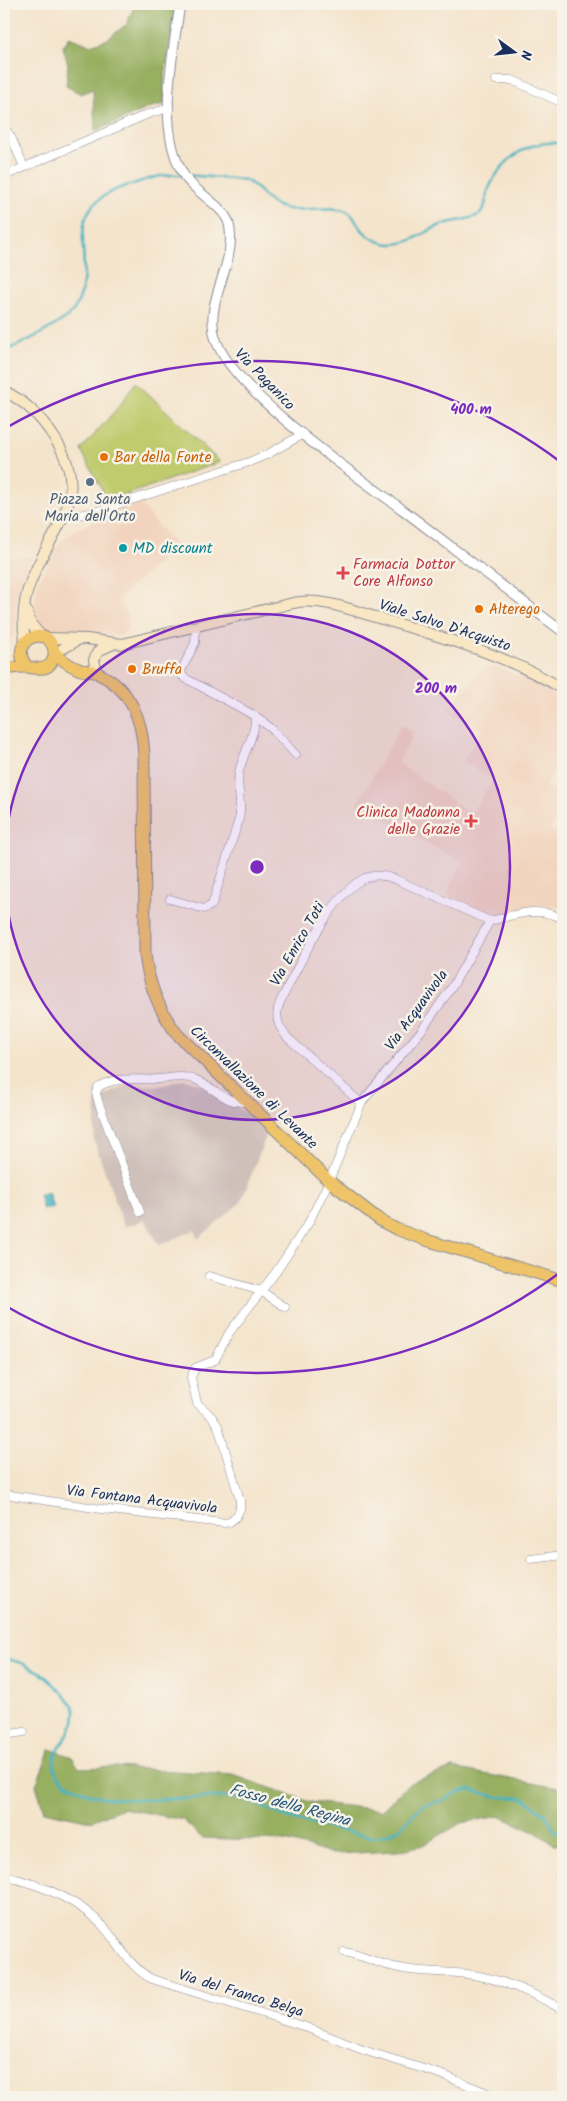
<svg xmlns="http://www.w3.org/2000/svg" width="567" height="2101" font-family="Kalam,sans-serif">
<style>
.built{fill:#f2d4be}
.industrial{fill:#cfc0ba}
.green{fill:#bfcb6c;stroke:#6d7d65}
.forest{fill:#97af60;stroke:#596f5f}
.water{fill:#46b4c1;stroke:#307290}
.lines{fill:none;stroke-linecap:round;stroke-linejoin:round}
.stream{stroke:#46b4c1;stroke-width:2.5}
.minor-casing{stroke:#888a95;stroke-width:9}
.tertiary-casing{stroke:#888a95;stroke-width:11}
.secondary-casing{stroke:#888a95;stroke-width:12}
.primary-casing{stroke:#888a95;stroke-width:13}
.minor{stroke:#fff;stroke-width:8}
.tertiary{stroke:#fff;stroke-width:9}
.secondary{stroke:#f9e7c3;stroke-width:10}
.primary{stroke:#efc469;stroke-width:11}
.ring{fill:none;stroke:#7b2cbf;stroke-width:2.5}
.food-dot{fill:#e8710a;stroke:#f7f3e8;stroke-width:2}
.service-dot{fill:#5c6f8a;stroke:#f7f3e8;stroke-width:2}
.culture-dot{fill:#0f9aa8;stroke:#f7f3e8;stroke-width:2}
.health-dot{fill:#e0444e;stroke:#f7f3e8;stroke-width:2}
.labels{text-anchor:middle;stroke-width:5;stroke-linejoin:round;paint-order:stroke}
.street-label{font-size:15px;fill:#1b2f5e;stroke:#f7f3e8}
.food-label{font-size:15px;fill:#c56008;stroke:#f7f3e8;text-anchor:start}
.service-label{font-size:15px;fill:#4e5e75;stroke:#f7f3e8}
.culture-label{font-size:15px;fill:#0d838f;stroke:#f7f3e8;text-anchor:start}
.health-label{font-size:15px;fill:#be3a42;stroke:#f7f3e8;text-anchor:start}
.water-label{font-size:16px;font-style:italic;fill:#28577c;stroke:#f7f3e8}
.centre{fill:#7b2cbf;stroke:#f7f3e8;stroke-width:2.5}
.ring-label{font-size:15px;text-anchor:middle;font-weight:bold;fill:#7b2cbf;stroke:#f7f3e8;stroke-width:5;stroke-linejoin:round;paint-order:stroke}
</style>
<rect width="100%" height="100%" fill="#f7f3e8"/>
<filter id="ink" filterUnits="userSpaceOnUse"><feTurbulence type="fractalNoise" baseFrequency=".02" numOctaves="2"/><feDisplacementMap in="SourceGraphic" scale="10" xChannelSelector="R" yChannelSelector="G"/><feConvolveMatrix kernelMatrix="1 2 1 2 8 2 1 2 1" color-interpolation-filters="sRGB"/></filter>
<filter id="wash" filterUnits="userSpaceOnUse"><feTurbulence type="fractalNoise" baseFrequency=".0096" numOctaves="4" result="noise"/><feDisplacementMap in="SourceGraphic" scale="20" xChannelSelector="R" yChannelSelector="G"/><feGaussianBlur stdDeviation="1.12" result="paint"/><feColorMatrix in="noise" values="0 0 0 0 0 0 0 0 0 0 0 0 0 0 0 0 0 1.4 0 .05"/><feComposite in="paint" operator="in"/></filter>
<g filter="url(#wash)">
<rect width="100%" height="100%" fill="#f4e4cc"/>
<!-- built -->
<g class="built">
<polygon points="140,504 176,546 118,599 128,616 127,630 120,636 89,631 58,635 39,627 33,616 33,610 38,581 59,544 76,529 123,508"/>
<polygon points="32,557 20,583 16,605 15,632 9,644 4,648 4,558"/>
<polygon points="489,667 497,667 546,689 563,700 563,755 545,786 563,796 563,804 550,830 563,837 563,908 540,905 498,914 487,913 447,894 462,862 357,805 402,725 414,733 398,763 461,807 472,812 493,779 463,762 481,730 447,710 482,670"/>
</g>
<!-- industrial -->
<polygon class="industrial" points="185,1079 204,1085 269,1128 241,1202 198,1239 195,1230 159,1245 145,1220 124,1227 94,1140 96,1100 127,1085 160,1086"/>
<!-- green -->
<polygon class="green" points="136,382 220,462 108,501 81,450 120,405"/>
<!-- forest -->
<g class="forest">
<polygon points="135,4 176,4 164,82 165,104 151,107 95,131 93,89 81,94 66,86 68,65 63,47 69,37 90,45 106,40 127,24"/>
<polygon points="50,1749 72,1757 79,1768 116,1767 233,1775 310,1802 382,1810 410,1783 453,1768 563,1789 563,1844 554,1844 535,1832 499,1816 461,1823 423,1845 398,1851 333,1854 285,1841 202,1838 183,1820 123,1808 91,1821 44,1811 36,1785"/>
</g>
<!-- water -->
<polygon class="water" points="48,1192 53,1207 43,1210 39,1195"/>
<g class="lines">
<!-- stream -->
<g class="stream">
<path d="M186 175 245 180C264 189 262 204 288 209 304 211 338 205 348 212 354 216 356 222 360 227 367 237 380 244 392 244 410 245 425 231 441 225 451 221 474 220 481 213 487 207 485 196 489 188 502 159 530 137 563 144"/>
<path d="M4 351C20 345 67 322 75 308 102 261 51 208 129 185 146 180 163 173 181 175"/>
<polyline points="4,1658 22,1663 40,1672 59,1689 73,1705 75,1712 74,1723 55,1756 54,1767 57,1775 66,1783 89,1794 107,1798 139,1800 231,1797 249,1801 294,1820 371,1837 385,1835 399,1829 423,1805 441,1801 459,1792 470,1790 498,1797 523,1798 546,1815 555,1831 563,1832"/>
</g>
</g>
</g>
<g filter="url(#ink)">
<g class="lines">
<defs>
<g id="minor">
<polyline points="4,6 10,4"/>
<polyline points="496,80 512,80 563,103"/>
<polyline points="4,127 11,137 24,167"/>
<polyline points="4,176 148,114 169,108"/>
<polyline points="64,517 91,513 249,462 268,454 303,434"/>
<polyline points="196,626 195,643 181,671 183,677 248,712 271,728 296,755"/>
<path d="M170 899 204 909 212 905 239 819C243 803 236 788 239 772 242 756 257 732 255 716"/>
<path d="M361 1103 288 1038C277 1026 274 1015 281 1000 298 968 331 893 365 878 375 874 385 875 395 879L490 921"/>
<path d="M140 1212 99 1104 96 1093 98 1087C117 1075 139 1081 159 1079 171 1078 183 1075 194 1079 211 1085 229 1107 247 1101"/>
<polyline points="209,1276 261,1291 285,1307"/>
<path d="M4 1494 101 1509 224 1523 230 1522 236 1517 240 1509V1500L218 1426 212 1417 197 1403 191 1378 195 1368 215 1360 229 1333 276 1272 309 1222 329 1181 362 1102 421 1031 452 987 490 921C515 915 539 905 563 919"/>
<polyline points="531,1559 563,1555"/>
<polyline points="4,1735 24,1732"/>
<path d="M4 1876C39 1884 77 1899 103 1926 120 1945 129 1967 152 1979L303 2026 363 2050 443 2075 497 2097"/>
<path d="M344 1952C363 1955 380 1965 399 1968 421 1973 444 1971 467 1974 500 1978 535 1994 563 2010"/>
</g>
<path id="tertiary" d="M180 4C173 55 155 131 185 177 196 193 225 207 229 224 238 262 204 300 215 337 229 389 357 476 403 510 456 551 510 591 563 632"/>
<g id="secondary">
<path d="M4 391C25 401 41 417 54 437 94 498 52 526 31 581 23 600 22 621 25 641"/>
<polyline points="26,610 31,624 41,636"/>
<path d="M47 638 87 639 122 644 293 603C322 597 354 611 382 619 445 638 507 655 563 689"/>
<polyline points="55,653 80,639"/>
<polyline points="97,673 94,660 98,651 113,644"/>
</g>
<g id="primary">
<path d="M55 653C62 660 72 667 81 670 86 671 92 671 97 673 131 688 143 721 144 756L145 955C149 986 159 1011 178 1035L329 1181 381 1221 396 1229 426 1240 563 1281"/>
<path d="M4 669C11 668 17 667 24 667 36 667 50 674 54 656 55 649 52 643 47 638 27 630 12 652 28 667"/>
</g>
</defs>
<!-- minor casing -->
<use href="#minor" class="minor-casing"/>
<!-- tertiary casing -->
<use href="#tertiary" class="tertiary-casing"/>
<!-- secondary casing -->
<use href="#secondary" class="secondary-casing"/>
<!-- primary casing -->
<use href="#primary" class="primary-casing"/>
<!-- minor -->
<use href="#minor" class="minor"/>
<!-- tertiary -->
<use href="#tertiary" class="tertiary"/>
<!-- secondary -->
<use href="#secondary" class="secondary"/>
<!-- primary -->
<use href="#primary" class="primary"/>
</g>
</g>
<!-- distance rings -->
<circle cx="257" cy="867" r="253" fill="#7b2cbf" fill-opacity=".12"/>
<g class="ring">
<circle cx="257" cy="867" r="253"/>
<path d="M562 1271A506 506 0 0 1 4 1305M4 429A506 506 0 0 1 562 463"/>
</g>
<!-- markers -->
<g class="food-dot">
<circle cx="104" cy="457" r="5"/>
<circle cx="479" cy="609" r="5"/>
<circle cx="132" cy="669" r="5"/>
</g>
<circle class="service-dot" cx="90" cy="482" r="5"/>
<circle class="culture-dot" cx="123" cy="548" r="5"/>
<g class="health-dot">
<path d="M340.5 565.5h5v5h5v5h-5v5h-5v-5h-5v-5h5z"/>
<path d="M468.5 813.5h5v5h5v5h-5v5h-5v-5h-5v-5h5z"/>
</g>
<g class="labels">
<!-- street labels -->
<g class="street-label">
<text transform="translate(265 379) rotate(46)" y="5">Via Paganico</text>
<text transform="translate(445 625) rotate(18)" y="5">Viale Salvo D'Acquisto</text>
<text transform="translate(297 944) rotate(-60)" y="5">Via Enrico Toti</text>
<text transform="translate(416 1010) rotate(-54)" y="5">Via Acquavivola</text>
<text transform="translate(254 1087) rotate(44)" y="5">Circonvallazione di Levante</text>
<text transform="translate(142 1499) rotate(7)" y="5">Via Fontana Acquavivola</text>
<text transform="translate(241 1993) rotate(17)" y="5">Via del Franco Belga</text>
</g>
<!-- food labels -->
<g class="food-label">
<text x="114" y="462">Bar della Fonte</text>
<text x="489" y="614">Alterego</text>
<text x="142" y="674">Bruffa</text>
</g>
<!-- service labels -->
<g class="service-label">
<text x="90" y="504">Piazza Santa<tspan x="90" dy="17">Maria dell'Orto</tspan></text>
</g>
<!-- culture labels -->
<g class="culture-label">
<text x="133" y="553">MD discount</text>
</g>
<!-- health labels -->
<g class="health-label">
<text x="353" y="569">Farmacia Dottor<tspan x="353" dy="17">Core Alfonso</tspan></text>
<text x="460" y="817" text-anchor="end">Clinica Madonna<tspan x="460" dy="17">delle Grazie</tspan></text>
</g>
<!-- water labels -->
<g class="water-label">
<text transform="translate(290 1804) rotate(15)" y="6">Fosso della Regina</text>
</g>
</g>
<circle cx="257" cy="867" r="8" class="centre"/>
<g class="ring-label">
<text x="471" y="414">400 m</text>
<text x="436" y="693">200 m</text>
</g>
<!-- margin -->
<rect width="567" height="2101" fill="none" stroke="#f7f3e8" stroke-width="20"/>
<!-- north arrow -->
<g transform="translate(514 52) rotate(105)" stroke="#f7f3e8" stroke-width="4" paint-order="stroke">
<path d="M0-4L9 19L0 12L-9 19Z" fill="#1b2f5e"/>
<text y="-8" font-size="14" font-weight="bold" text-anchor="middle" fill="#1b2f5e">N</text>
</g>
</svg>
